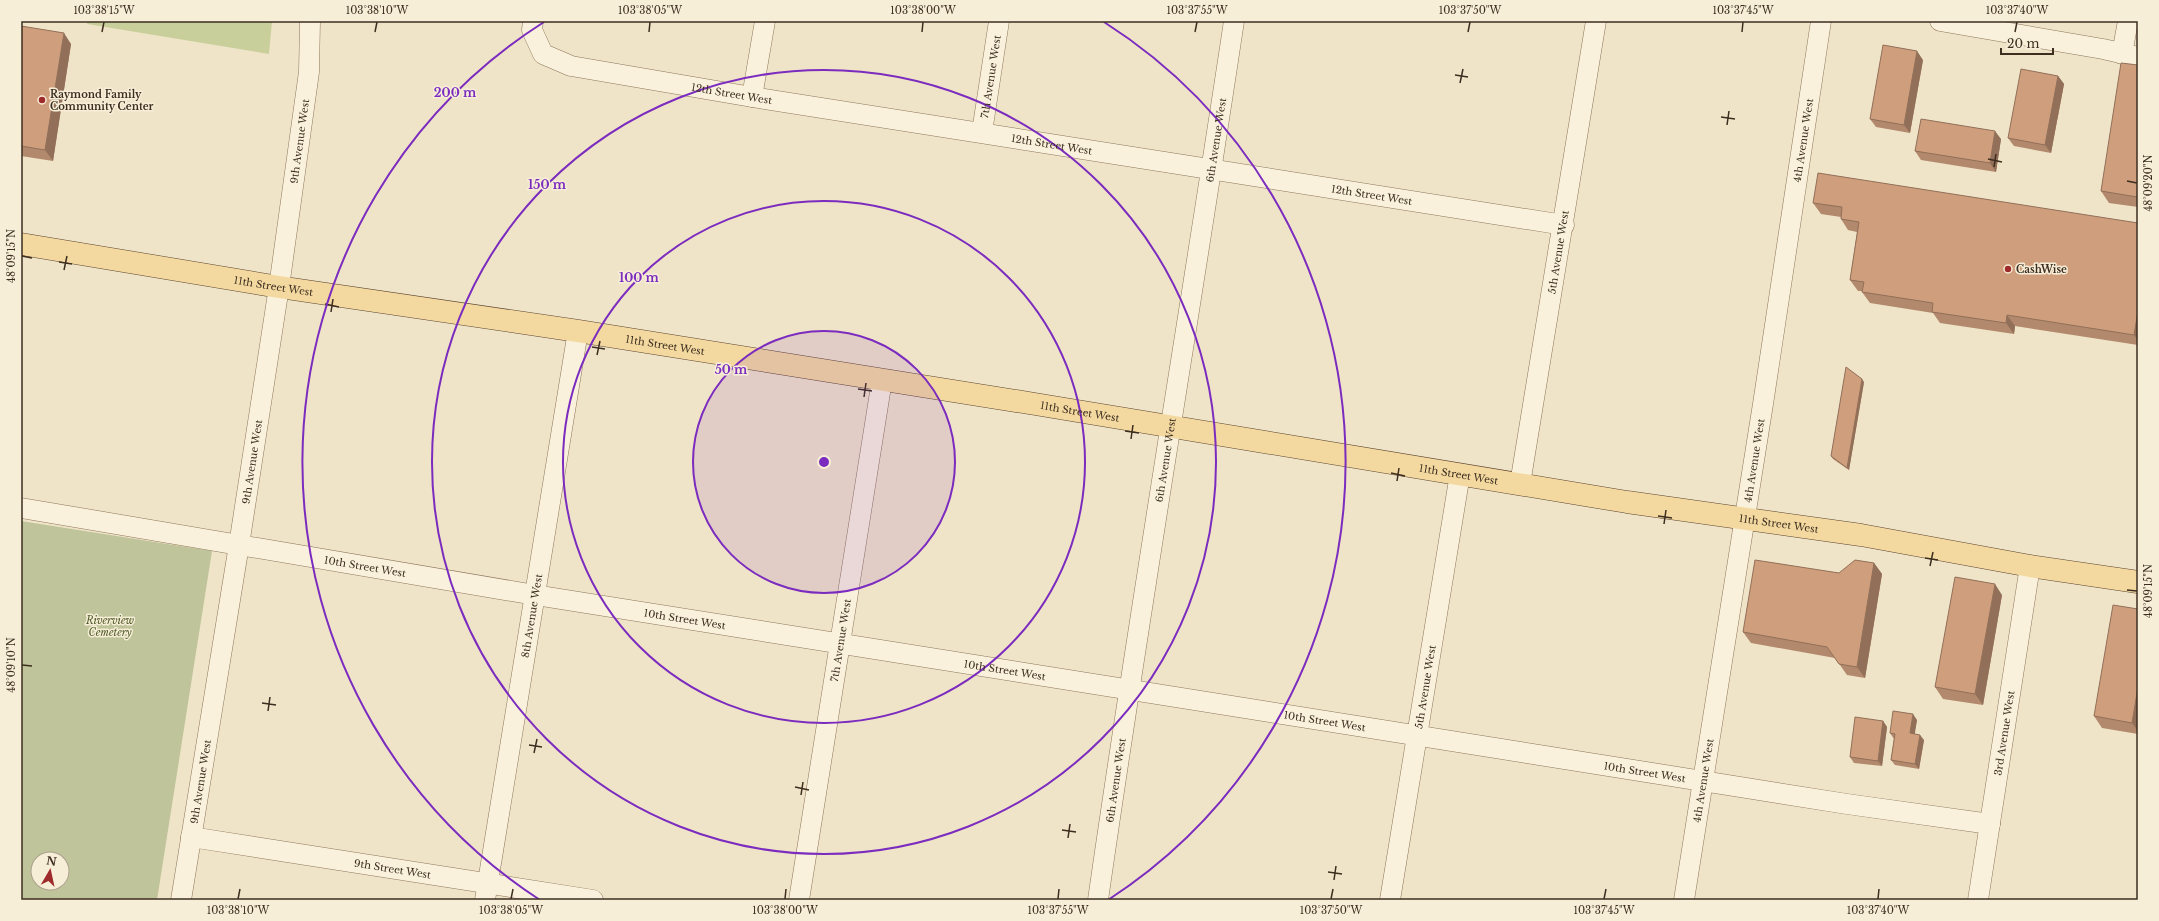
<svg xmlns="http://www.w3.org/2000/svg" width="2159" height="921" font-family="'Libre Baskerville',serif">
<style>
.green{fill:#c9cf9b}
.cemetery{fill:#bfc49a;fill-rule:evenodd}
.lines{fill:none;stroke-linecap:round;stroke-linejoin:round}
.minor-casing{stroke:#8d765c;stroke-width:21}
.major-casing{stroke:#5b4430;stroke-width:23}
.minor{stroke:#faf1dc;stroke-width:20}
.major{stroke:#f3d9a0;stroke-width:22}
.wall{fill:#b2896c}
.shaded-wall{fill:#916f58}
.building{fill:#cf9f7d;stroke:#916f58}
.ticks{fill:none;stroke:#3d2e20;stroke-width:1.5}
.ring{fill:none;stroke:#7b2cbf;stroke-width:2}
.poi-dot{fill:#9e2a2b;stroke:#f7eed8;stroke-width:1.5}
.labels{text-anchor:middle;stroke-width:3;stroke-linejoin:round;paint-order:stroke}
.street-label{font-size:10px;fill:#3d2e20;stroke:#f7eed8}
.poi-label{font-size:10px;font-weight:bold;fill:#3d2e20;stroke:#f7eed8;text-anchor:start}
.park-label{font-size:10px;font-style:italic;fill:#4d5a26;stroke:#f7eed8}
.centre{fill:#7b2cbf;stroke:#f7eed8;stroke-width:2}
.ring-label{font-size:12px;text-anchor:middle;font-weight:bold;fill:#7b2cbf;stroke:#f7eed8;stroke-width:3;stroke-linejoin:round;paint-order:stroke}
.neatline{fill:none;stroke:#3d2e20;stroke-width:1.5}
.ticks-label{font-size:10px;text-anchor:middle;fill:#3d2e20}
</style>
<rect width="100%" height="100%" fill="#f0e4c8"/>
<!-- green -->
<polygon class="green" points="88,21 272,21 269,54 87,24"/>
<!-- cemetery -->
<path class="cemetery" d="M21 521 212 551 157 900H21ZM38 859H62V883H38Z"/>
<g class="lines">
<defs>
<g id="minor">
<path id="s1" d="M533 21 532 30 543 54 571 66 752 97 1564 225"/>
<polyline points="1940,21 2103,49 2138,57"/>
<polyline points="2122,54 2128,21"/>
<polyline points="752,97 765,21"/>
<path id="s2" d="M982 132 999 21"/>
<path id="s3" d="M1520 484 1596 21"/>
<path id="s4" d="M21 508 535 595 1847 804 1990 824"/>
<path id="s5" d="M191 837 593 900"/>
<path id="s6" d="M181 900 239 545 279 287 309 72 310 21"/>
<path id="s7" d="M485 900 578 331"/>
<path id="s8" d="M799 900 882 380"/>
<path id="s9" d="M1098 900C1140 606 1190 314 1234 21"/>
<path id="s10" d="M1390 900 1460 474"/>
<path id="s11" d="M1684 900 1763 404 1821 21"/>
<path id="s12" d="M1978 900 2030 566"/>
</g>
<g id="major">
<path id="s13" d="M21 244 279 287 578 331 1035 404 1627 502 1861 535 2030 566 2138 582"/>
</g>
</defs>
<!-- minor casing -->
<use href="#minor" class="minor-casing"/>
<!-- major casing -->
<use href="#major" class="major-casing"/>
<!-- minor -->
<use href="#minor" class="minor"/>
<!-- major -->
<use href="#major" class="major"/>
</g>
<!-- wall -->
<g class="wall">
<polygon points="21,26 71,44 53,161 21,156"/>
<polygon points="1923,60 1910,133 1876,127 1870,119"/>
<polygon points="2138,65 2138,207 2109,203 2101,191"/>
<polygon points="2058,76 2064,84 2051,153 2014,146 2008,138"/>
<polygon points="2001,139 1996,172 1921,160 1915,151"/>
<polygon points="1813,203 2138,223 2138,345 2015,326 2014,334 1940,323 1933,313 1870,303 1862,292 1862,291 1858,291 1850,280 1857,232 1848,230 1841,219 1841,217 1821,214"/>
<polygon points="1864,382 1849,470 1833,459 1831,456"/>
<polygon points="1874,563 1882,574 1865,678 1847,675 1835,658 1751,643 1743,632 1839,573"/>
<polygon points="2002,595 1983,705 1943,699 1935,687"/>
<polygon points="2138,609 2138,734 2102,728 2094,716"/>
<polygon points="1917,720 1914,734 1924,740 1919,769 1895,765 1891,760 1894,739 1890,733"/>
<polygon points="1883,721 1887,727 1882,766 1854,763 1850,757"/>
</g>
<!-- shaded-wall -->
<g class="shaded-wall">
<polygon points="64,33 71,44 53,161 45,150"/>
<polygon points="1917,51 1923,60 1910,133 1904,125"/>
<polygon points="2058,76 2064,84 2051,153 2045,145"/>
<polygon points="1995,131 2001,139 1996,172 1990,163"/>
<polygon points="2138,311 2138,340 2134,335"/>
<polygon points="2007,315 2015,326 2014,334 2006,323"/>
<polygon points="1862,379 1864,382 1849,470 1847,468"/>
<polygon points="1874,563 1882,574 1865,678 1857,667"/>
<polygon points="1995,584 2002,595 1983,705 1975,694"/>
<polygon points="2138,687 2138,731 2132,723"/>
<polygon points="1913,714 1917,720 1914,739 1910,733"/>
<polygon points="1883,721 1887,727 1882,766 1878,761"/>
<polygon points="1920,735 1924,740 1919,769 1915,764"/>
</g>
<!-- building -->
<g class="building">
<polygon points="21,26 64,33 45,150 21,146"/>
<polygon points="1883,45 1917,51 1904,125 1870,119"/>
<polygon points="2121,63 2138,65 2138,191 2137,197 2101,191"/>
<polygon points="2021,69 2058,76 2045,145 2008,138"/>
<polygon points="1921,119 1995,131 1990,163 1915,151"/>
<polygon points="1818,173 2138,223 2138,311 2134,335 2007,315 2006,323 1932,312 1933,303 1862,292 1864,282 1850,280 1859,222 1841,219 1842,207 1813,203"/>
<polygon points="1846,367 1862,379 1847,468 1831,456"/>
<polygon points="1755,560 1839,573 1855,560 1874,563 1857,667 1839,664 1827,647 1743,632"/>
<polygon points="1955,577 1995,584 1975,694 1935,687"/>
<polygon points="2113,605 2138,609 2138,687 2132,723 2094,716"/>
<polygon points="1893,711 1913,714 1910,733 1920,735 1915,764 1891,760 1895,734 1890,733"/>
<polygon points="1855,717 1883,721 1878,761 1850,757"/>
</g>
<!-- ticks -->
<path class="ticks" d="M102 32 104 22M375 32 377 22M649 32 650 22M922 32 923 22M1195 32 1197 22M1468 32 1470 22M1742 32 1743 22M2015 32 2017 22M1455 75 1468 77M1460 83 1463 69M1721 117 1735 119M1727 125 1729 111M1988 159 2002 162M1994 167 1996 154M2127 181 2137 183M22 256 32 258M59 262 72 264M64 270 67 256M325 304 339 307M331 312 333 299M592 347 605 349M597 355 600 341M858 389 872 391M864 397 866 383M1125 431 1139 433M1131 439 1133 425M1391 473 1405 476M1397 481 1399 468M1658 516 1672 518M1664 524 1666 510M1925 558 1938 560M1930 566 1933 552M2127 590 2137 591M22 665 32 666M262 703 276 705M268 711 270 697M529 745 542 747M534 753 537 739M795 787 809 790M801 795 803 782M1062 830 1076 832M1068 838 1070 824M1328 872 1342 874M1334 880 1336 866M238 899 240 889M511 899 513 889M785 899 786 889M1058 899 1059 889M1331 899 1333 889M1604 899 1606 889M1878 899 1879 889"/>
<!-- distance rings -->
<circle cx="824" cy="462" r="131" fill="#7b2cbf" fill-opacity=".12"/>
<g class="ring">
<circle cx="824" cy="462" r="131"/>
<circle cx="824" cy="462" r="261"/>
<circle cx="824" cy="462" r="392"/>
<path d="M540 900A522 522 0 0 1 544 22M1104 22A522 522 0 0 1 1108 900"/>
</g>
<!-- markers -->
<g class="poi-dot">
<circle cx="42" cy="100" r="4"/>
<circle cx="2008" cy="269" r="4"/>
</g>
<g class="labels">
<!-- street labels -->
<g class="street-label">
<text dy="4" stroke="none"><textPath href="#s2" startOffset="56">7th Avenue West</textPath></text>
<text dy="4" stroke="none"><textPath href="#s1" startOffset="229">12th Street West</textPath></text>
<text dy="4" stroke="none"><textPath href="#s9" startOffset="769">6th Avenue West</textPath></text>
<text dy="4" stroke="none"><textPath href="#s11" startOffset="769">4th Avenue West</textPath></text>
<text dy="4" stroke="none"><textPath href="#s6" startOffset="768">9th Avenue West</textPath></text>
<text dy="4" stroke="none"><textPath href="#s1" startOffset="553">12th Street West</textPath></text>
<text dy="4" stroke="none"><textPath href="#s1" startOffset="877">12th Street West</textPath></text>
<text dy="4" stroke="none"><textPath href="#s3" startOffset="235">5th Avenue West</textPath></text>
<text dy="4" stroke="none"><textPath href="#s13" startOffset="256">11th Street West</textPath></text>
<text dy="4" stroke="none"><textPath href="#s13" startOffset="652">11th Street West</textPath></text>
<text dy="4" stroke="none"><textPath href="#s13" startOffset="1072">11th Street West</textPath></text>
<text dy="4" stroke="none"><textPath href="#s9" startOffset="445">6th Avenue West</textPath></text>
<text dy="4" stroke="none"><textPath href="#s6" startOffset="444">9th Avenue West</textPath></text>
<text dy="4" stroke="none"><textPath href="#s11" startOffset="445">4th Avenue West</textPath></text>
<text dy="4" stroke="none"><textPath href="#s13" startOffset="1456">11th Street West</textPath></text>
<text dy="4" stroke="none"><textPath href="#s13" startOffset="1780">11th Street West</textPath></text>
<text dy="4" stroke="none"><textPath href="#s4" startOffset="349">10th Street West</textPath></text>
<text dy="4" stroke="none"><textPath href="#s7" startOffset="288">8th Avenue West</textPath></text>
<text dy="4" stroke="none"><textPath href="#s4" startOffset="673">10th Street West</textPath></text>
<text dy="4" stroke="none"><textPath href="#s8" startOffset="263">7th Avenue West</textPath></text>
<text dy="4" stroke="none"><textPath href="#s4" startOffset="997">10th Street West</textPath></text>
<text dy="4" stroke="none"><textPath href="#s10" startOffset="216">5th Avenue West</textPath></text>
<text dy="4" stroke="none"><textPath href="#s4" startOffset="1321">10th Street West</textPath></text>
<text dy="4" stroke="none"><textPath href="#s12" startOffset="169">3rd Avenue West</textPath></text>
<text dy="4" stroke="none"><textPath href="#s4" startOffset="1645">10th Street West</textPath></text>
<text dy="4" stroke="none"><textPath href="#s9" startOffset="121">6th Avenue West</textPath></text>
<text dy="4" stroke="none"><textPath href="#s6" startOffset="120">9th Avenue West</textPath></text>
<text dy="4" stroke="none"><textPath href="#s11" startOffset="121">4th Avenue West</textPath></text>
<text dy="4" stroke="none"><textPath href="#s5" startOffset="204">9th Street West</textPath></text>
</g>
<!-- poi labels -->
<g class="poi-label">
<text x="50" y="98">Raymond Family<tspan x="50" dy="12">Community Center</tspan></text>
<text x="2016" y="273">CashWise</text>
</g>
<!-- park labels -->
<g class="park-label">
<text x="110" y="624">Riverview<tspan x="110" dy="12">Cemetery</tspan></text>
</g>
</g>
<circle cx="824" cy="462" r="6" class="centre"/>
<g class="ring-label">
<text x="455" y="97">200 m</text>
<text x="547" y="189">150 m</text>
<text x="639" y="282">100 m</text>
<text x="731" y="374">50 m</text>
</g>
<!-- border -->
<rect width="2159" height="921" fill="none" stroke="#f7eed8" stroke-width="44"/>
<!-- north arrow -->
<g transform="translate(50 871) rotate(9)"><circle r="19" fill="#f7eed8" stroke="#ada18e"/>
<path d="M0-3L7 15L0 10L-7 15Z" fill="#9e2a2b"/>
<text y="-6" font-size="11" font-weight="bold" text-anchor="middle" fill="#3d2e20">N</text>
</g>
<!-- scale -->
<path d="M2001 48v6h52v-6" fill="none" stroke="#3d2e20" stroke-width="2"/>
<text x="2007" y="48" font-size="12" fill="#3d2e20" stroke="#f7eed8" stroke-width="3" paint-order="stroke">20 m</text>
<rect x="22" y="22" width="2115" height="877" class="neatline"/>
<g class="ticks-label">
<text x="104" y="14">103°38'15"W</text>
<text x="377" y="14">103°38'10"W</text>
<text x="650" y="14">103°38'05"W</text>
<text x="923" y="14">103°38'00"W</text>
<text x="1197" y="14">103°37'55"W</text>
<text x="1470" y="14">103°37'50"W</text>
<text x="1743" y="14">103°37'45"W</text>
<text x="2017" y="14">103°37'40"W</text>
<text transform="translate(2148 183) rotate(-90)" y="4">48°09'20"N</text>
<text transform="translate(11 256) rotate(-90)" y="4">48°09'15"N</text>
<text transform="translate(2148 591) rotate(-90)" y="4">48°09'15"N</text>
<text transform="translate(11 665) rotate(-90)" y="4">48°09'10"N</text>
<text x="238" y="914">103°38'10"W</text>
<text x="511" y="914">103°38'05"W</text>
<text x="785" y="914">103°38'00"W</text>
<text x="1058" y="914">103°37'55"W</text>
<text x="1331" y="914">103°37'50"W</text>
<text x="1604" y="914">103°37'45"W</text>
<text x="1878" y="914">103°37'40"W</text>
</g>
</svg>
